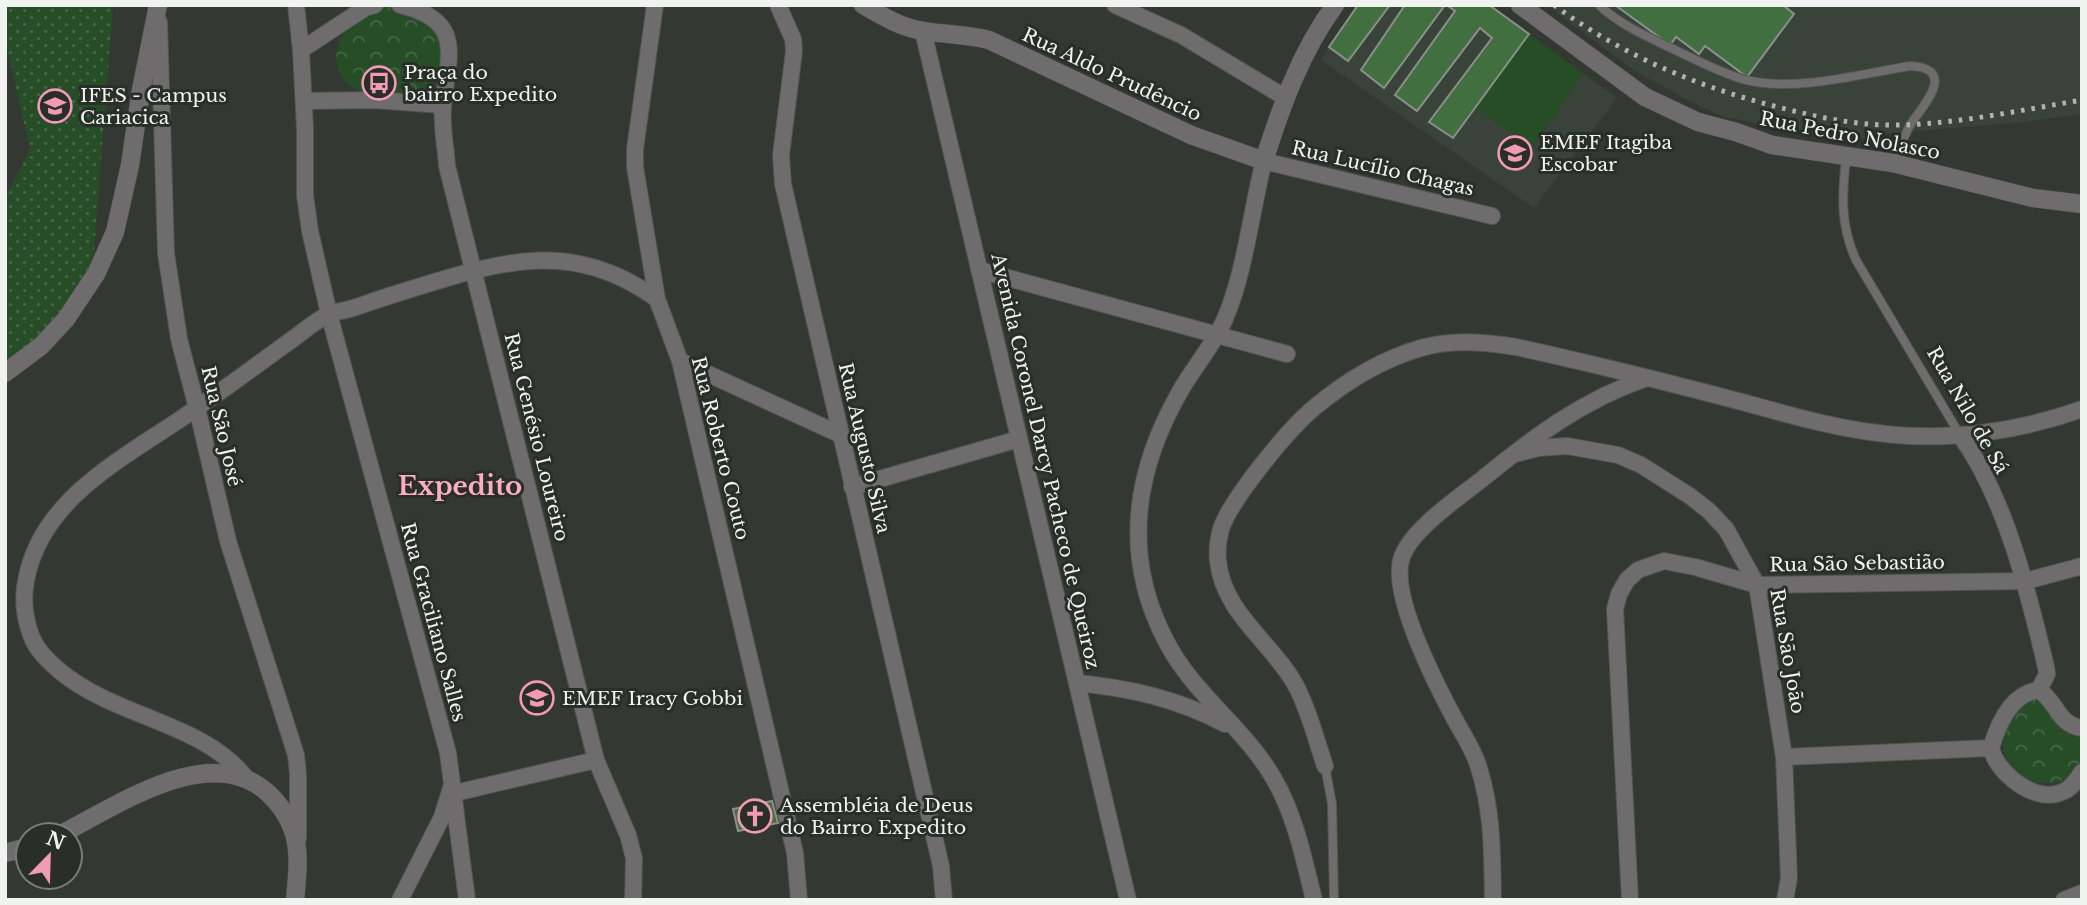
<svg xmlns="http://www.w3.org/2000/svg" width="2087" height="905" font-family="'Libre Baskerville',serif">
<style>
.built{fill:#3a433a}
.grass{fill:url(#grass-dots)}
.park{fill:url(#park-crowns)}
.pitch{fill:#264d25}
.building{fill:#416f3f;stroke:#8b908b;stroke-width:2}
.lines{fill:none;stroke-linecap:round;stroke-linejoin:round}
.service-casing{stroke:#525651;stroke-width:10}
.minor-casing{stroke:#525651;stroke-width:18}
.tertiary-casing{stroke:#525651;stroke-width:19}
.service{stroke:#6f6c6d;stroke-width:8}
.minor{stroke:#6f6c6d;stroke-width:16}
.tertiary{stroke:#6f6c6d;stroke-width:18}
.rail{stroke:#b0b3af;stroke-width:5;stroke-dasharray:3.5 7;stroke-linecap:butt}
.labels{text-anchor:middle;stroke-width:6;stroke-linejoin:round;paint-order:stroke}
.poi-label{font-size:19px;fill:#f0f3f0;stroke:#2a2e29;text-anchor:start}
.street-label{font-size:19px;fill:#f0f3f0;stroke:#2a2e29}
.district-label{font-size:26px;font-weight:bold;fill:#ffadc6;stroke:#2a2e29}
</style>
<defs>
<pattern id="grass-dots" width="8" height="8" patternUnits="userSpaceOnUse" patternTransform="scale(1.75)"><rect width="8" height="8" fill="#264d25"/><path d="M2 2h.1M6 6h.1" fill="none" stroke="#466745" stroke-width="1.8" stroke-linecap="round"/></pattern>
<pattern id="park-crowns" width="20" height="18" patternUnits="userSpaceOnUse" patternTransform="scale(1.75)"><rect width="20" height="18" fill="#264d25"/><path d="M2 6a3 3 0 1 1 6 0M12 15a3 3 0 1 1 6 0" fill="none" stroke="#466745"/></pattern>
</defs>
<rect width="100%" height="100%" fill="#343833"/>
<!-- built -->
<g class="built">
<polygon points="1358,5 1489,5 1617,98 1534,208 1321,60"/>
<polygon points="1546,5 2082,5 2082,114 2015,123 1889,133 1853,140 1811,135 1722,116 1691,102 1635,71"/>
</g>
<!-- grass -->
<polygon class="grass" points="5,5 113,5 94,251 85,278 55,326 5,366 5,199 30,149 5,40"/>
<!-- park -->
<g class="park">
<path d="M396 6C431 19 450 35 436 75 433 84 431 92 422 97 401 96 375 99 356 89 330 76 331 44 351 25 363 13 379 7 396 6Z"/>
<path d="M2039 699C2057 713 2051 738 2082 735 2082 743 2084 755 2081 763 2080 767 2075 772 2071 775 2047 796 2001 775 2003 742 2004 732 2008 724 2013 716 2019 707 2027 699 2039 699Z"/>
</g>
<!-- pitch -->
<polygon class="pitch" points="1529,34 1583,73 1532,149 1476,108"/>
<!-- building -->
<g class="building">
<polygon points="1358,5 1390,5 1348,61 1329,47"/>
<polygon points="1405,5 1445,5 1384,88 1361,70"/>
<polygon points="1447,5 1489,5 1529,34 1453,138 1429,122 1492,38 1480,28 1417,111 1395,95 1455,11"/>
<polygon points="1615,5 1783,5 1794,14 1747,77 1705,46 1699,54 1676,37 1670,45"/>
<polygon points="772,801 778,823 738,831 733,809"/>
</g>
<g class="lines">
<defs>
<g id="service">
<path d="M1599 5C1621 26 1651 38 1677 51 1699 61 1723 74 1746 80 1797 92 1859 74 1910 66 1957 68 1925 104 1912 122 1904 135 1899 150 1893 163"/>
<path d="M1846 158C1842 195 1840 225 1856 260L1960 435"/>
<polyline points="1325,766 1332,804 1334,900"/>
</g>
<g id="minor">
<polyline points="296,5 301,50 305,129 305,195 310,231 329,314 448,753 467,900"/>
<path d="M400 5C467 21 447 57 443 107 441 126 446 147 447 166L596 760 628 835 634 858 633 900"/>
<polyline points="655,5 635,149 635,167 657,299 680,361 795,853 799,900"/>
<polyline points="778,5 793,39 794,51 781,155 783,184 941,866 944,900"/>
<polyline points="1115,5 1181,35 1286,98"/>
<polyline points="159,22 166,253 179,339 197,408 228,541 296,755 298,774 298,839"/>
<polyline points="923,31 1128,900"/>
<polyline points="301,50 365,8 375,5"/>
<polyline points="304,101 374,100 443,105"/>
<polyline points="979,270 1287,354"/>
<polyline points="680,361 839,434"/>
<path d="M1960 435C2006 499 2028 591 2046 667L2047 674 2039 690"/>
<polyline points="1519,453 1538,448 1567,446 1618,455 1641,465 1690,496 1709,511 1726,529 1757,585 1784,757 1789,878 1785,900"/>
<polyline points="852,487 1019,439"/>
<path d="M1077 683C1130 688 1178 699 1225 724"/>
<path d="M1991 748C1998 724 2011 693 2039 690 2057 702 2058 725 2082 728"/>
<path d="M1991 748C1997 774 2036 804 2062 792 2071 789 2077 780 2082 772"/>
<polyline points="1784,757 1991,748"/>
<path d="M1325 766C1316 740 1309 710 1296 686 1273 643 1223 613 1218 561 1217 551 1218 539 1221 529 1231 499 1289 428 1315 407 1345 382 1383 359 1421 348 1452 339 1485 342 1516 347 1585 362 1654 379 1723 397 1774 410 1825 427 1878 433 1945 442 2018 432 2082 409"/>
<path d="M246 778C204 723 117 718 61 672 50 663 39 653 33 640 25 622 22 600 26 581 41 495 131 455 195 409 225 389 254 367 283 346 298 336 312 323 327 315 335 311 345 311 353 308 371 302 388 296 405 291 497 262 571 237 657 299"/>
<polyline points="455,793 596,760"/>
<polyline points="400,900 442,817 451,788"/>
<path d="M1314 900C1304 859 1295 815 1274 779 1245 728 1193 694 1166 641 1121 555 1134 470 1182 388 1195 366 1213 345 1224 321 1245 274 1251 211 1264 161L1492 216"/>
<path d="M1493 900C1492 854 1493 813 1479 768 1474 750 1462 733 1453 716 1435 682 1389 593 1402 557 1411 530 1458 498 1481 480 1534 437 1582 400 1647 378"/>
<polyline points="1630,900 1615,609 1619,594 1627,580 1638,570 1664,561 1695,567 1757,585 2026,581 2082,566"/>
<polyline points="2064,900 2082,893"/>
</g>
<g id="tertiary">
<path d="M863 5C882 16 902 28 924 31 946 35 967 34 989 40L1191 135 1264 161C1281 107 1301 51 1335 5"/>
<polyline points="1520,5 1645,97 1698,122 1736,132 1772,145 1893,163 2033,198 2082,204"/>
<polyline points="5,373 41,346 66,319 96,274 115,232 130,165 141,90 158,5"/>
<path d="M59 835C116 807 212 738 270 795 303 828 299 858 295 900"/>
<polyline points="5,853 28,847"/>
</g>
</defs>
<!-- service casing -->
<use href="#service" class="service-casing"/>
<!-- minor casing -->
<use href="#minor" class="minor-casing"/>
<!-- tertiary casing -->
<use href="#tertiary" class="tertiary-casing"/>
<!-- service -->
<use href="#service" class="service"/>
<!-- minor -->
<use href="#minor" class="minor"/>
<!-- tertiary -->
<use href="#tertiary" class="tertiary"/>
<!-- rail -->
<path class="rail" d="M1554 5C1624 57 1703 89 1786 109 1825 119 1862 126 1902 125 1962 123 2022 110 2082 100"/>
</g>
<!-- icons -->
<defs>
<symbol id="bus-ring" viewBox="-11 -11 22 22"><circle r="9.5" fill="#2a2e29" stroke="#f09ab5" stroke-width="1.5"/><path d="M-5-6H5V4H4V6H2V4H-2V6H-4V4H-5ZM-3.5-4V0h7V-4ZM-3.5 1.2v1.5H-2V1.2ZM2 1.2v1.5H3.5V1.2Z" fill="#f09ab5"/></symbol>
<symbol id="university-ring" viewBox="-11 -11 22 22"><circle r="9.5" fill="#2a2e29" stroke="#f09ab5" stroke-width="1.5"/><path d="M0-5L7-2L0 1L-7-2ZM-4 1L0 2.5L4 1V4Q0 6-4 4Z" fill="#f09ab5"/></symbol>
<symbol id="school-ring" viewBox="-11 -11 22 22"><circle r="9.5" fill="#2a2e29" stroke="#f09ab5" stroke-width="1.5"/><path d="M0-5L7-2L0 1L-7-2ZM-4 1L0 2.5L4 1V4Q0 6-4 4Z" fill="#f09ab5"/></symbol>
<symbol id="church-ring" viewBox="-11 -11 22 22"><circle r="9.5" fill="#2a2e29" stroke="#f09ab5" stroke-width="1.5"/><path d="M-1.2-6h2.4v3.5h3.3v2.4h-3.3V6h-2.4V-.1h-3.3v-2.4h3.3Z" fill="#f09ab5"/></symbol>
</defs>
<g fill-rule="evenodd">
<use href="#bus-ring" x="360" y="64" width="38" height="38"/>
<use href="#university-ring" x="36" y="87" width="38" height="38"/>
<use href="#school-ring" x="1496" y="134" width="38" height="38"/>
<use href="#school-ring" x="518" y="679" width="38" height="38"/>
<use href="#church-ring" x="736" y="797" width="38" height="38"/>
</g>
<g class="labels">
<!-- poi labels -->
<g class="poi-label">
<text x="404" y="79">Praça do<tspan x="404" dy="22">bairro Expedito</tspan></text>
<text x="80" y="102">IFES - Campus<tspan x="80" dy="22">Cariacica</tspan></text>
<text x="1540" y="149">EMEF Itagiba<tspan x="1540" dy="22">Escobar</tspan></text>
<text x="562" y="705">EMEF Iracy Gobbi</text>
<text x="780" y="812">Assembléia de Deus<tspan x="780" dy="22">do Bairro Expedito</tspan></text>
</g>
<!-- street labels -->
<g class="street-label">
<text transform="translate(1112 74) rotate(25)" y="7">Rua Aldo Prudêncio</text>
<text transform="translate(1850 135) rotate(11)" y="7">Rua Pedro Nolasco</text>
<text transform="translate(1383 168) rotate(13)" y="7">Rua Lucílio Chagas</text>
<text transform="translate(1968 410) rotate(60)" y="7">Rua Nilo de Sá</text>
<text transform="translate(222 426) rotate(77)" y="7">Rua São José</text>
<text transform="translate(537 437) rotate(76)" y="7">Rua Genésio Loureiro</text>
<text transform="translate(721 448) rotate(76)" y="7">Rua Roberto Couto</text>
<text transform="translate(865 448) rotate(77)" y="7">Rua Augusto Silva</text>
<text transform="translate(1046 461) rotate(77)" y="7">Avenida Coronel Darcy Pacheco de Queiroz</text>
<text transform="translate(1857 563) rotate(-1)" y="7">Rua São Sebastião</text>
<text transform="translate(434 622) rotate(75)" y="7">Rua Graciliano Salles</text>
<text transform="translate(1788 651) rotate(80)" y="7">Rua São João</text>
</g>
<!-- district labels -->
<g class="district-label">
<text x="460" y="495">Expedito</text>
</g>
</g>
<!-- border -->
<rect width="2087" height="905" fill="none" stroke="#f0f3f0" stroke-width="14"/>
<!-- north arrow -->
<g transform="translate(49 856) rotate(23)"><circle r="33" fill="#2a2e29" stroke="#797d79" stroke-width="2"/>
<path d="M0-5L12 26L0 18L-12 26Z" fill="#f09ab5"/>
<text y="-10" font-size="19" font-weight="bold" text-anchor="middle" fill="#f0f3f0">N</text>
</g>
</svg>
